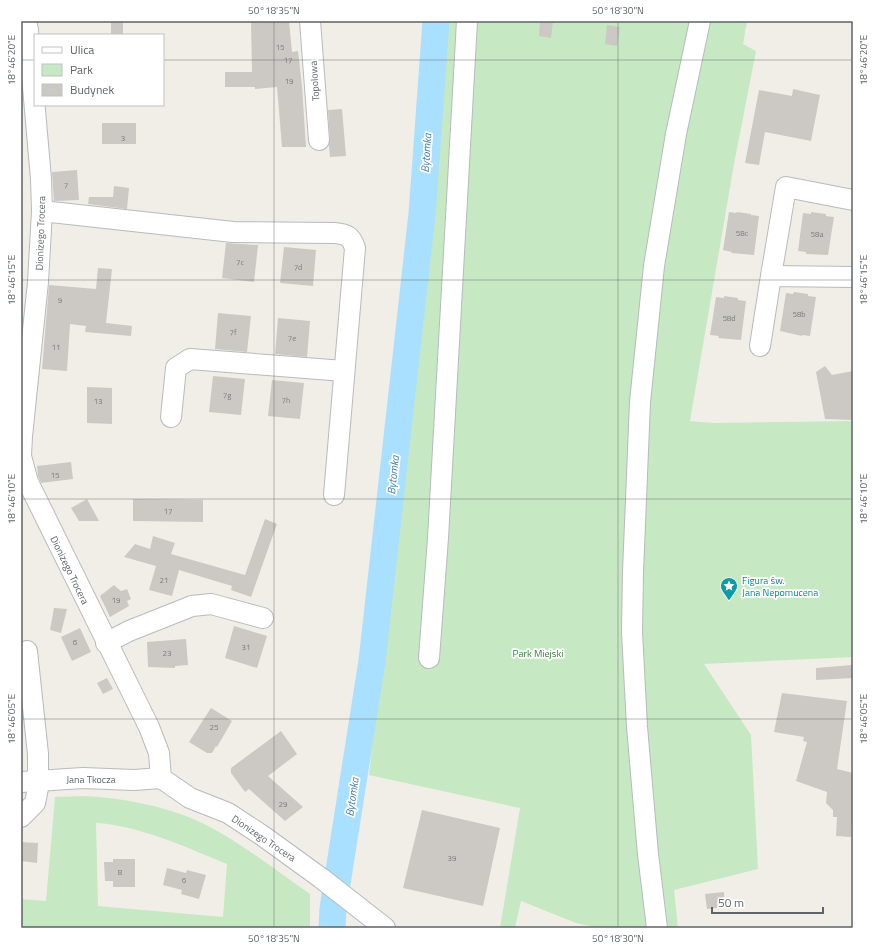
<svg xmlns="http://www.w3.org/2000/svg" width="874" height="949" font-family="'Titillium Web',sans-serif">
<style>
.green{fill:#c6e9c3;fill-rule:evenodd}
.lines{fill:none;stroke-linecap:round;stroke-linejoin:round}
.river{stroke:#a9dfff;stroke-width:27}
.building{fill:#ccc9c4}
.minor-casing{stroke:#b7babe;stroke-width:22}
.minor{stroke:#fff;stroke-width:20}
.ticks{fill:none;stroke:#5e6368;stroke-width:1;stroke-opacity:0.45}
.labels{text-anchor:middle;stroke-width:3.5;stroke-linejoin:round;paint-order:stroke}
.number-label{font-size:8px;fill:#7a7c7f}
.street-label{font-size:10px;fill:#5e6368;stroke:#fff}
.culture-label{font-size:10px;fill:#0d838f;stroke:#fff;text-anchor:start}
.park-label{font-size:10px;fill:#338231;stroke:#fff}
.water-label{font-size:11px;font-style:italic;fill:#3e7bad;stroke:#fff}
.neatline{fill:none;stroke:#5e6368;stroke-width:1.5}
.ticks-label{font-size:10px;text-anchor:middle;fill:#5e6368}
</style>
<rect width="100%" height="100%" fill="#f1eee7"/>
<!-- green -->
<g class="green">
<polygon points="445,21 747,21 743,44 756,51 734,164 690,421 714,423 853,421 853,657 704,664 751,735 758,869 674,890 678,928 598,928 576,923 521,901 515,928 500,928 520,808 369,775 434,174"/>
<path d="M84 796C124 798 172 807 208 826 244 845 276 870 310 894V928H21V899L46 901 55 797ZM96 823C138 825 188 848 227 864L223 917 98 906Z"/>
</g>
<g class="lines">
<!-- river -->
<polyline class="river" points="332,928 333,909 372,661 422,214 436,21"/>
</g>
<!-- building -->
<g class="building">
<rect x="111" y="21" width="12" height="14"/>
<polygon points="251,21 289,21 292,52 298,51 302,86 306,147 282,147 277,87 255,89 255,87 225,87 225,72 252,72"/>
<polygon points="540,21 553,21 551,38 539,36"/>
<polygon points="607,25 620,27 617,46 605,44"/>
<polygon points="793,89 820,95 811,141 765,132 759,165 745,163 759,90 792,96"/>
<polygon points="342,109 346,156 330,157 329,146 330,139 328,110"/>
<rect x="102" y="123" width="34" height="21"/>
<polygon points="77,170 79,200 54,201 52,172"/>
<polygon points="114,186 129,188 127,209 88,204 89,197 113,197"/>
<polygon points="729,212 736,213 737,212 751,214 751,215 759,216 754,255 731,253 732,252 723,250"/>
<polygon points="811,212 826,214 826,216 834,217 828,255 806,254 806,252 798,251 803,213 811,214"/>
<polygon points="226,243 258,245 254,282 222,278"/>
<polygon points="284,247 316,250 313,286 280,283"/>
<polygon points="98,268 112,269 106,323 132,326 131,336 85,332 86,326 70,324 67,371 42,369 49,285 96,289"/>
<polygon points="794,292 808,294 808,296 816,297 810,336 802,335 802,336 780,331 786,293 793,294"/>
<polygon points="724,296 738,298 738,300 746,301 741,340 718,338 719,336 710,335 716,297 724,298"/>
<polygon points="218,313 251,316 247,352 215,349"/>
<polygon points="278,318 310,321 307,357 275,354"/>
<polygon points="825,366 832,375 853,371 853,420 825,419 816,372"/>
<polygon points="213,376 245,379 241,415 209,412"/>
<polygon points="272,380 304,383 300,419 268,416"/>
<polygon points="87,387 112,388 112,424 87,423"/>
<polygon points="71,462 73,479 41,483 38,476 37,466"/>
<polygon points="87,499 99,521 79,521 71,508"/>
<polygon points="133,499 203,500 203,522 133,521"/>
<polygon points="265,519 277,524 251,597 231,590 232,586 179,570 172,596 149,590 156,566 124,557 135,544 150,549 153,536 175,543 171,554 245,575"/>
<polygon points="114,585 121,591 127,589 131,599 127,601 129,606 110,617 100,596"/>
<polygon points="54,608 67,609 61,633 50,630"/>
<polygon points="234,626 267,636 257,668 225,658"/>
<polygon points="80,628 91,652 72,661 61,637"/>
<polygon points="186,639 188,665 175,666 175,668 148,667 147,642"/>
<polygon points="852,665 853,678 816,680 816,668"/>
<polygon points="107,678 113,689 103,694 97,683"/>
<polygon points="782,693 847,701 837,769 853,773 853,817 852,817 851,837 836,836 837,817 833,817 833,810 826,803 827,792 796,781 807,742 803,741 804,737 774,732"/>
<polygon points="211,708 232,721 217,747 216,746 212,753 207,753 189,742"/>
<polygon points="281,731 297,754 268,776 303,807 285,821 249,789 245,792 231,773 231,768"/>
<polygon points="422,810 500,828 483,906 403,888"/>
<polygon points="21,842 38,843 37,863 21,861"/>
<polygon points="113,859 135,859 135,887 113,887 113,881 105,881 104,862 113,862"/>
<polygon points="167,868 186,873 187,870 206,875 199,899 181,894 182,890 163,885"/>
<polygon points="724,892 725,907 707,909 705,894"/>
</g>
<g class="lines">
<defs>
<g id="minor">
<polyline points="26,21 28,30 41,179 42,211 38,282 22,436 21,456 28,482 149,727 159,753 161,778 190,798 228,813 263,836 321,878 385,928"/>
<polyline points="310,21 319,140"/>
<path d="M42 211 233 232 334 233C347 234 351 236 355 248L334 495"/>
<polyline points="771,276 786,187 853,200"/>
<polyline points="760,346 771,276 853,277"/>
<polyline points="171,417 176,368 190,359 344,371"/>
<polyline points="106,643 129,631 192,606 211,604 263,618"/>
<polyline points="429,658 438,538 467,21"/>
<polyline points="21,782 83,778 134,780 161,778"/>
<polyline points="21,817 35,803 38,788 38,754 27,651"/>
<polyline points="657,928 648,854 637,727 632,632 633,572 640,402 654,266 676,134 700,21"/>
</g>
</defs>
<!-- minor casing -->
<use href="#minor" class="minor-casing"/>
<!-- minor -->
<use href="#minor" class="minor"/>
</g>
<!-- ticks -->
<path class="ticks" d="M274 21V928M618 21V928M21 60H35M163 60H853M21 280H853M21 499H853M21 719H853"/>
<!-- icons -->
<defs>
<symbol id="sight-pin" viewBox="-11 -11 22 30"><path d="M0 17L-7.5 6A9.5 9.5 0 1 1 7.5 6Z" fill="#0f9aa8" stroke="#fff"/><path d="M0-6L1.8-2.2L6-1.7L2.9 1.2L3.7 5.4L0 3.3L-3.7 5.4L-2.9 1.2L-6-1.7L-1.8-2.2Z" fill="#fff"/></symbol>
</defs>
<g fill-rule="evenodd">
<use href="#sight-pin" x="719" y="576" width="20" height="27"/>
</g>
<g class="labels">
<!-- number labels -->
<g class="number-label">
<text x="280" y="50">15</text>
<text x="288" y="63">17</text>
<text x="289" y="84">19</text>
<text x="123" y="141">3</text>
<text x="66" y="188">7</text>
<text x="742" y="236">58c</text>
<text x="817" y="237">58a</text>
<text x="240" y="265">7c</text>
<text x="298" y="270">7d</text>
<text x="60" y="303">9</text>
<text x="799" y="317">58b</text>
<text x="729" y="321">58d</text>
<text x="233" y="335">7f</text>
<text x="292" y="341">7e</text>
<text x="56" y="350">11</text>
<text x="227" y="398">7g</text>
<text x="286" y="403">7h</text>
<text x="98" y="404">13</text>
<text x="55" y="478">15</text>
<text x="168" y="514">17</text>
<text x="164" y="583">21</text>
<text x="116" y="603">19</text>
<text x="75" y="645">6</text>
<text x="246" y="650">31</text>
<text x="167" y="656">23</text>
<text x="214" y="730">25</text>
<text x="283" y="807">29</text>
<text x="452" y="861">39</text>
<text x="120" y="875">8</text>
<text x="184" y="883">6</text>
</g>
<!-- street labels -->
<g class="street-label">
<text transform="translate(314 81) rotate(-94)" y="4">Topolowa</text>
<text transform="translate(40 233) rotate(-88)" y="4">Dionizego Trocera</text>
<text transform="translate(70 570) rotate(64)" y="4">Dionizego Trocera</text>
<text x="91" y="783">Jana Tkocza</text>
<text transform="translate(264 838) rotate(34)" y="4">Dionizego Trocera</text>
</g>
<!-- culture labels -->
<g class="culture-label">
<text x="742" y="584">Figura św.<tspan x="742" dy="12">Jana Nepomucena</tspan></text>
</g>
<!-- park labels -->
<g class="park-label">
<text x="538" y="657">Park Miejski</text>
</g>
<!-- water labels -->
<g class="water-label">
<text transform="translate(426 153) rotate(-86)" y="4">Bytomka</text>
<text transform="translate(393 475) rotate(-84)" y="4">Bytomka</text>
<text transform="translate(352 797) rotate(-82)" y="4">Bytomka</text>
</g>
</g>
<!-- border -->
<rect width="874" height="949" fill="none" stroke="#ffffff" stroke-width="44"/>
<!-- legend -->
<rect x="34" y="34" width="130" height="72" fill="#ffffff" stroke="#bfc1c3"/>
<rect x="42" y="47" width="20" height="6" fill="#ffffff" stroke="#bfc1c3"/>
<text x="70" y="54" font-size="12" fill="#5e6368">Ulica</text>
<rect x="42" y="64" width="20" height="12" fill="#c6e9c3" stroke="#bfc1c3"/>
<text x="70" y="74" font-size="12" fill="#5e6368">Park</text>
<rect x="42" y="84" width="20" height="12" fill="#ccc9c4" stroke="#bfc1c3"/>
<text x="70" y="94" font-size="12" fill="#5e6368">Budynek</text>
<!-- scale -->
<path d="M712 907v6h111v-6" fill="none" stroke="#5e6368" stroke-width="2"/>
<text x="718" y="907" font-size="12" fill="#5e6368" stroke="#ffffff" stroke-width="3" paint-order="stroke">50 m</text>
<rect x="22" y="22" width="830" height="905" class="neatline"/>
<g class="ticks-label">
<text x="274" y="14">50°18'35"N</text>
<text x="618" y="14">50°18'30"N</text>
<text transform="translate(863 60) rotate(-90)" y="4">18°46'20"E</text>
<text transform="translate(11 60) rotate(-90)" y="4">18°46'20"E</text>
<text transform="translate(863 280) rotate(-90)" y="4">18°46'15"E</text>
<text transform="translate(11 280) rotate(-90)" y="4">18°46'15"E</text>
<text transform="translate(863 499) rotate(-90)" y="4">18°46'10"E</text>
<text transform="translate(11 499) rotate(-90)" y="4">18°46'10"E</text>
<text transform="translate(863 719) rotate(-90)" y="4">18°46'05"E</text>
<text transform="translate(11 719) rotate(-90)" y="4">18°46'05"E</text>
<text x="274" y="942">50°18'35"N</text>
<text x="618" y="942">50°18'30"N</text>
</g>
</svg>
